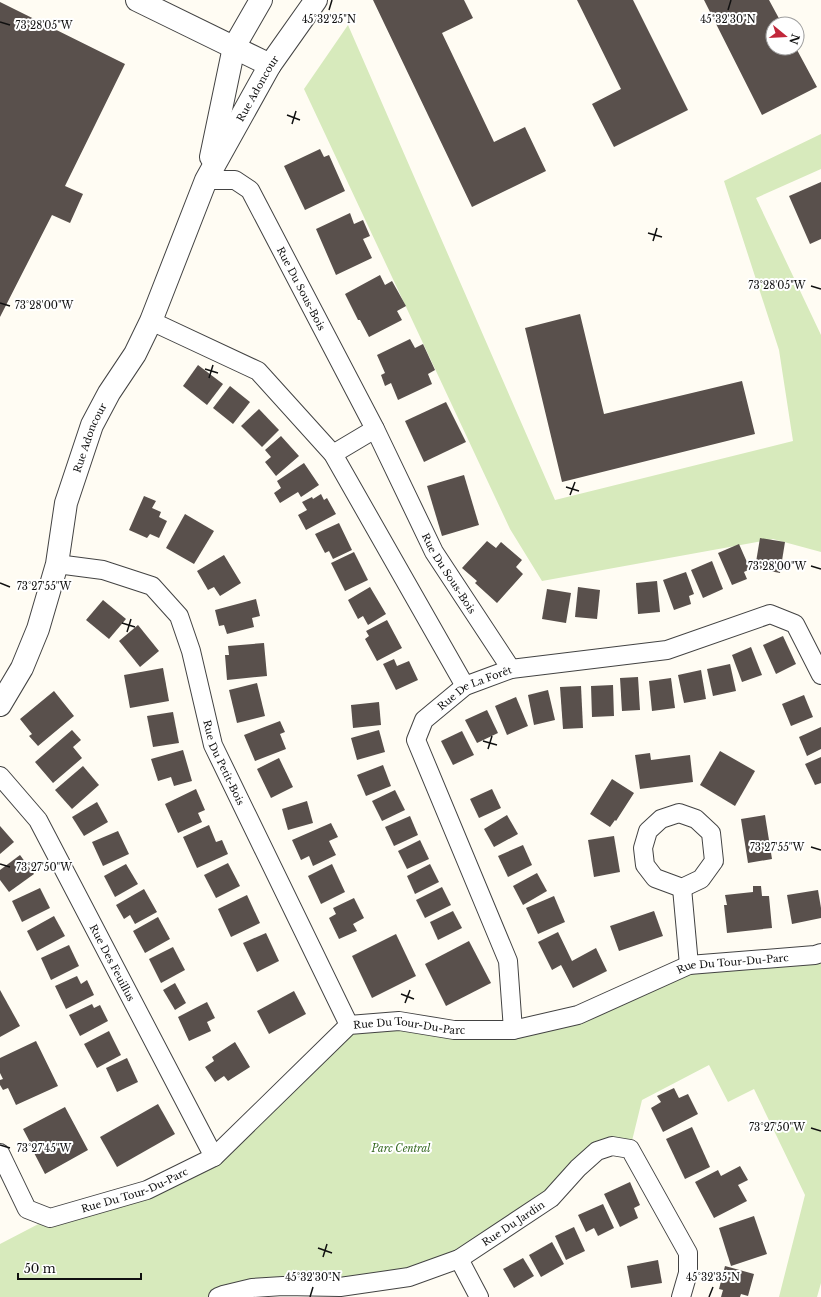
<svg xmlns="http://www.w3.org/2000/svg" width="821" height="1297" font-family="'Libre Baskerville',serif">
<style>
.green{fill:#d7eabc}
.building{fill:#59504c}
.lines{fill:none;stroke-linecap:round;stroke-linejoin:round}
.minor-casing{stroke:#434343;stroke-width:20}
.tertiary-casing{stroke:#434343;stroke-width:24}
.minor{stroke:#fff;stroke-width:18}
.tertiary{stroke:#fff;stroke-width:22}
.ticks{fill:none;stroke:#101010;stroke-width:1.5}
.labels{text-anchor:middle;stroke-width:4;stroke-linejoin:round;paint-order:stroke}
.street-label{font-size:10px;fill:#101010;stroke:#fff}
.park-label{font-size:10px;font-style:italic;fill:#34681f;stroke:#fff}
.ticks-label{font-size:10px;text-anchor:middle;fill:#101010;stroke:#fff;stroke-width:4;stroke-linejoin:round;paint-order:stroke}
</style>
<rect width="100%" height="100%" fill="#fffcf3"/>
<!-- green -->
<g class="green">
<polygon points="348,25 555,500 793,441 779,350 724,181 821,134 821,169 756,198 821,335 821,552 773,539 542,581 510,529 304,89"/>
<polygon points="821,953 821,1283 817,1297 779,1297 805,1195 754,1089 728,1102 709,1065 642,1100 630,1149 612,1146 551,1198 409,1277 218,1297 0,1297 0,1244 50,1218 214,1157 349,1025 513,1030 689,965"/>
</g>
<!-- building -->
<g class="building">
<polygon points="373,0 464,0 473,18 442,33 464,79 494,142 525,127 546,171 472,207"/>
<polygon points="577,0 633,0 688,110 614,147 592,104 621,89"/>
<polygon points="704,0 769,0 782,24 773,24 773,48 796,48 817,87 762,115"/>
<polygon points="0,2 125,64 65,186 83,194 70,223 52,215 0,317"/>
<polygon points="320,149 324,157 329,155 345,191 305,210 284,166"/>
<polygon points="821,182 821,239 810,244 789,196"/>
<polygon points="350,213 354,224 363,220 370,236 363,239 372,258 336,275 316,229"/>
<polygon points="380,275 385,285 392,281 406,306 397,311 402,320 369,337 360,320 358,320 345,294"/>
<polygon points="580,314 604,414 742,381 755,434 562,482 525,328"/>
<polygon points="410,339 415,348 423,344 435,370 428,374 432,384 398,400 391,383 385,386 381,375 385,373 377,355"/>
<polygon points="198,365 223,384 207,405 183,386"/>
<polygon points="230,386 250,402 233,424 213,408"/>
<polygon points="446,402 466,442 424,462 405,421"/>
<polygon points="259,409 279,430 262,447 241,426"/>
<polygon points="281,436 299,456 276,476 265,462 271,457 265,450"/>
<polygon points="304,463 319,485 301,497 298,492 280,503 274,493 281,488 277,481"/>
<polygon points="464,475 479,525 442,536 427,486"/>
<polygon points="321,494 324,500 327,498 336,514 306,530 298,515 307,510 302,502 312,497 313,499"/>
<polygon points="144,496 156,501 152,508 161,512 159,517 167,521 159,538 150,534 147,538 129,530"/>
<polygon points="185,514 214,531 194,564 166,548"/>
<polygon points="339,523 352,550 333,559 329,551 325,553 315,534"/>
<polygon points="760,538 785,542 780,573 755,568"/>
<polygon points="487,541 496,548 501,542 522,560 516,567 523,574 497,603 475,583 477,581 462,568"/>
<polygon points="739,544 750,569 744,572 747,579 732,585 718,553"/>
<polygon points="354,552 368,580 345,591 331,563"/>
<polygon points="224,555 241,583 220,596 214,587 208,590 197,571"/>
<polygon points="712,561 723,589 703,598 691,570"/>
<polygon points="686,572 694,594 689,596 691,604 674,610 663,580"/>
<polygon points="657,581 660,612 638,614 636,583"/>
<polygon points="370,587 386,614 368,625 363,616 358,619 348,600"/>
<polygon points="578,587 600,590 597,619 575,617"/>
<polygon points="547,589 571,593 566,623 542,619"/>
<polygon points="256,599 260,616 252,618 254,627 227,634 224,625 219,626 215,610"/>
<polygon points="103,600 126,619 109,639 86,620"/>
<polygon points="387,620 402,648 377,661 365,639 369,636 366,631"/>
<polygon points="138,625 159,651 140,667 119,641"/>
<polygon points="783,636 796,664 776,674 763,645"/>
<polygon points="264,643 267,676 227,680 225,655 229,655 228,646"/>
<polygon points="751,647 762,675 742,682 732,655"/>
<polygon points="394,659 397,666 409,661 418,680 396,690 383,664"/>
<polygon points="730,664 736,691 713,696 707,669"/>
<polygon points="163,668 169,701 130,708 124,675"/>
<polygon points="701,670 706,699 684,703 678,675"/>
<polygon points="638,677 640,710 622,711 620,678"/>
<polygon points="671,678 675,708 652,711 649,681"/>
<polygon points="257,683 265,716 237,723 229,690"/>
<polygon points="613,685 614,716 592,717 591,686"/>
<polygon points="581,686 583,728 563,729 560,687"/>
<polygon points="548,690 555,720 534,725 528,695"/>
<polygon points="54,691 74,716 38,746 29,736 32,734 20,719"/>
<polygon points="804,695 813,717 791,726 782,704"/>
<polygon points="516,697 528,726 507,735 495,706"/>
<polygon points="379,702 381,725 353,728 351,705"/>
<polygon points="487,710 498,733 477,743 465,720"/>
<polygon points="173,712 179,743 153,747 147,716"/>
<polygon points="280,721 285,732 280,734 286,749 255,761 244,735"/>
<polygon points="821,727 821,749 807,756 799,737"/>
<polygon points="72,730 81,740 73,747 82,758 53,783 35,762"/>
<polygon points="379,730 385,752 357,760 351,738"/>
<polygon points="462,731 474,755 453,765 441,741"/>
<polygon points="183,750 192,781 174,786 171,777 158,781 151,759"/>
<polygon points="720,751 755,771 735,806 700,785"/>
<polygon points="650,753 651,760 690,755 693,782 640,789 635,755"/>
<polygon points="821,757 821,783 815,785 805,764"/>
<polygon points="279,758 293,787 271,798 257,769"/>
<polygon points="383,765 391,786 366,796 357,775"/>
<polygon points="83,766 99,785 72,809 55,790"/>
<polygon points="612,779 634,793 616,821 615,820 610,827 590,814"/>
<polygon points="196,789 205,810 198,813 202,822 178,833 165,804"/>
<polygon points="492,789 501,808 479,818 470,799"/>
<polygon points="395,790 405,810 382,821 372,801"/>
<polygon points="307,801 313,823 288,830 282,809"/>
<polygon points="97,802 108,822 84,836 72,817"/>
<polygon points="507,815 518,834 494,847 484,829"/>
<polygon points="765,815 772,859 748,863 741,819"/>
<polygon points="410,816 418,835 394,846 385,827"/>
<polygon points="331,823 338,837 329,841 336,855 313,866 309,856 301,860 292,840"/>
<polygon points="209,825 216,842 222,840 228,854 197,868 183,837"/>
<polygon points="0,826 14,842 0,854"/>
<polygon points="118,831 129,854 103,866 92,842"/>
<polygon points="614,836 620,872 594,877 588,840"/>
<polygon points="420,840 429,859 407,869 398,851"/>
<polygon points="523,845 532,865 508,877 498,856"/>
<polygon points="20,855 34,874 9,892 0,880 0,870"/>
<polygon points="228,863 240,886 216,898 204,875"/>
<polygon points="126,864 138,884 115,897 104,876"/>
<polygon points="332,864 345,892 321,904 308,876"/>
<polygon points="430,864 439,882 415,894 407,876"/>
<polygon points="537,873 547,891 523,905 513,886"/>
<polygon points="753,886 761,886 762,896 769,896 772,928 727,933 724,905 727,905 725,895 753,892"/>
<polygon points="442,887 451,905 425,918 416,900"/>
<polygon points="40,888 50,908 22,922 12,901"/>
<polygon points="144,889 157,912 135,924 130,915 124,919 116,905"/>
<polygon points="818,890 821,908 821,918 792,924 787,895"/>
<polygon points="247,895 260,923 231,937 218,909"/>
<polygon points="554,896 565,922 538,934 526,908"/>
<polygon points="354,898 364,918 353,924 357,931 339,939 329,918 336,914 333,908"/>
<polygon points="453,911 462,928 438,940 430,922"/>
<polygon points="654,911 663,936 619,951 610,926"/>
<polygon points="54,916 65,936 37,951 27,931"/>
<polygon points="158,917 170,939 145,953 133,931"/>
<polygon points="558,932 572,961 596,948 607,971 573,988 561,965 552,970 538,942"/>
<polygon points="266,933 279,961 257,972 243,943"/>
<polygon points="396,934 416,976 372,998 352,956"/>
<polygon points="469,941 491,983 446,1006 425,964"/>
<polygon points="69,945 79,966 51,980 41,958"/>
<polygon points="173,947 185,970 161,983 149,959"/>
<polygon points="77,976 81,984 87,980 94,995 66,1009 55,986"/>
<polygon points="175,983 186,1003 175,1010 163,990"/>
<polygon points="0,990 20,1026 0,1037"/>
<polygon points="294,991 306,1014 269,1034 257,1011"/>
<polygon points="207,1002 215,1018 207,1022 211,1031 189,1041 178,1017"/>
<polygon points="92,1004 94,1008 100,1005 108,1021 80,1036 69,1015"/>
<polygon points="109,1031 121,1055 97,1068 84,1044"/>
<polygon points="36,1041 58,1086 16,1105 8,1088 3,1090 0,1085 0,1080 3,1079 0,1073 0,1058"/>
<polygon points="235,1042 250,1067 228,1081 224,1076 215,1082 205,1067 214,1061 212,1057"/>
<polygon points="127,1058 138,1082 117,1092 106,1068"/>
<polygon points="674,1088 679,1098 688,1094 698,1114 663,1132 651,1108 661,1102 657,1096"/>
<polygon points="158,1104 175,1134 117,1167 100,1137"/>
<polygon points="65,1107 88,1150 45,1174 31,1147 32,1146 23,1129"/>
<polygon points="692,1127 710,1167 685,1179 666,1139"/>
<polygon points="740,1166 748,1180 738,1185 747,1201 714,1218 695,1182 718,1170 721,1176"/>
<polygon points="630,1182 640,1205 634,1208 638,1218 620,1227 604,1194"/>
<polygon points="603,1204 614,1228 598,1236 594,1228 586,1232 578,1215"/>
<polygon points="754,1216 767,1254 731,1266 719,1228"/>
<polygon points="574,1227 585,1251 566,1260 555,1236"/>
<polygon points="552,1242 564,1264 541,1277 529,1255"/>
<polygon points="523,1258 534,1276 514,1288 503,1269"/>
<polygon points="658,1260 662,1283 631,1288 627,1266"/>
<polygon points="725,1266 754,1274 748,1296 741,1294 740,1297 721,1297 723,1290 719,1289"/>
</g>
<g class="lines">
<defs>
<g id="minor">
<path id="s1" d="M206 180H235L250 190 375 429 434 552 511 669"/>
<polyline points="151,321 258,371 333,454 465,686"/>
<polyline points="333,454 375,429"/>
<path id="s2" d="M57 564 103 570 152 586 179 616 191 651 213 745 349 1025"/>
<path id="s3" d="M0 776 38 820 214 1157"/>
<polygon points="679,813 696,819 711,833 714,861 701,879 682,888 655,878 645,865 643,848 648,831 661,819"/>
<polyline points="682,888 689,965"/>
<path id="s4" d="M513 1030 508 961 416 740 424 720 465 686 511 669 667 650 770 614 795 624 821 675"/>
<path id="s5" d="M0 1153 27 1209 50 1218 147 1190 214 1157 349 1025 399 1021 454 1030H513L578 1015 689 965 815 955 821 953"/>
<polyline points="459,1259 479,1297"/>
<path id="s6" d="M218 1297 223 1295 252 1288 283 1286 340 1287 409 1277 459 1259 551 1198 578 1168 597 1151 612 1146 630 1149 688 1253V1273L681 1297"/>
</g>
<g id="tertiary">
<polyline points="137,0 270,65"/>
<polyline points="211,157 234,47 261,0"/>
<path id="s7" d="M0 705 22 668 38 629 57 564 66 503 92 425 109 393 135 354 151 321 206 180 270 65 316 0"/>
</g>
</defs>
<!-- minor casing -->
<use href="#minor" class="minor-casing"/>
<!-- tertiary casing -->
<use href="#tertiary" class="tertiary-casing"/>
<!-- minor -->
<use href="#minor" class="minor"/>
<!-- tertiary -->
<use href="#tertiary" class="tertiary"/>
</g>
<!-- ticks -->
<path class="ticks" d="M329 10 332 0M728 10 731 0M0 22 10 25M287 115 300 120M292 124 296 111M648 233 662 237M653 241 657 228M811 286 821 289M0 303 10 306M205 369 218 373M209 378 213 365M566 487 579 491M570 495 575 482M811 566 821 569M0 583 10 587M122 623 135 627M127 632 131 619M483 741 497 745M488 749 492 736M811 847 821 850M0 864 10 867M401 994 414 999M405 1003 410 990M811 1128 821 1131M0 1145 10 1148M318 1248 332 1253M323 1257 327 1244M310 1297 313 1287M709 1297 713 1287"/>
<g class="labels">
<!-- street labels -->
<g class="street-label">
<text dy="4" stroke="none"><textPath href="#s7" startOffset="673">Rue Adoncour</textPath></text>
<text dy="4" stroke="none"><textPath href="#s1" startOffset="158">Rue Du Sous-Bois</textPath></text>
<text dy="4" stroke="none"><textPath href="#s7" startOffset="284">Rue Adoncour</textPath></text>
<text dy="4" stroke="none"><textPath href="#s1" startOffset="479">Rue Du Sous-Bois</textPath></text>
<text dy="4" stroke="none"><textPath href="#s4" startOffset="391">Rue De La Forêt</textPath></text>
<text dy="4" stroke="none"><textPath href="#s2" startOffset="292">Rue Du Petit-Bois</textPath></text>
<text dy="4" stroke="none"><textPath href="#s3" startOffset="219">Rue Des Feuillus</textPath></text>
<text dy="4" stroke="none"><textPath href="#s5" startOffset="848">Rue Du Tour-Du-Parc</textPath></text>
<text dy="4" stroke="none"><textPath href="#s5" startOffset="512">Rue Du Tour-Du-Parc</textPath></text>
<text dy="4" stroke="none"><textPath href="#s5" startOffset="176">Rue Du Tour-Du-Parc</textPath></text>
<text dy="4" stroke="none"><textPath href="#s6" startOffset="311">Rue Du Jardin</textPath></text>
</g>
<!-- park labels -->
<g class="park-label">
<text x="401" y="1152">Parc Central</text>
</g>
</g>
<g class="ticks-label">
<text x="329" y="23">45°32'25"N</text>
<text x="728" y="23">45°32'30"N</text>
<text x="44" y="29">73°28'05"W</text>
<text x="777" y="289">73°28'05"W</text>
<text x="44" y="309">73°28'00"W</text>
<text x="777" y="570">73°28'00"W</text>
<text x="44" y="590">73°27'55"W</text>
<text x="777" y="851">73°27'55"W</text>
<text x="44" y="871">73°27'50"W</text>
<text x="777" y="1131">73°27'50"W</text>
<text x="44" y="1152">73°27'45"W</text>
<text x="313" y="1281">45°32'30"N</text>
<text x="713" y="1281">45°32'35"N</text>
</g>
<!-- north arrow -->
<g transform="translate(785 36) rotate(108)"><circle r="19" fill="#ffffff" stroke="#9f9f9f"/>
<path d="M0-3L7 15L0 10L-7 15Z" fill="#c1273a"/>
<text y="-6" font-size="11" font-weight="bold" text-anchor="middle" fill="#101010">N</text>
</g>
<!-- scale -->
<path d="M18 1273v6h123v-6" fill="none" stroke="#101010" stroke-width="2"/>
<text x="24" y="1273" font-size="12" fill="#101010" stroke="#ffffff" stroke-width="3" paint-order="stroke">50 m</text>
</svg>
